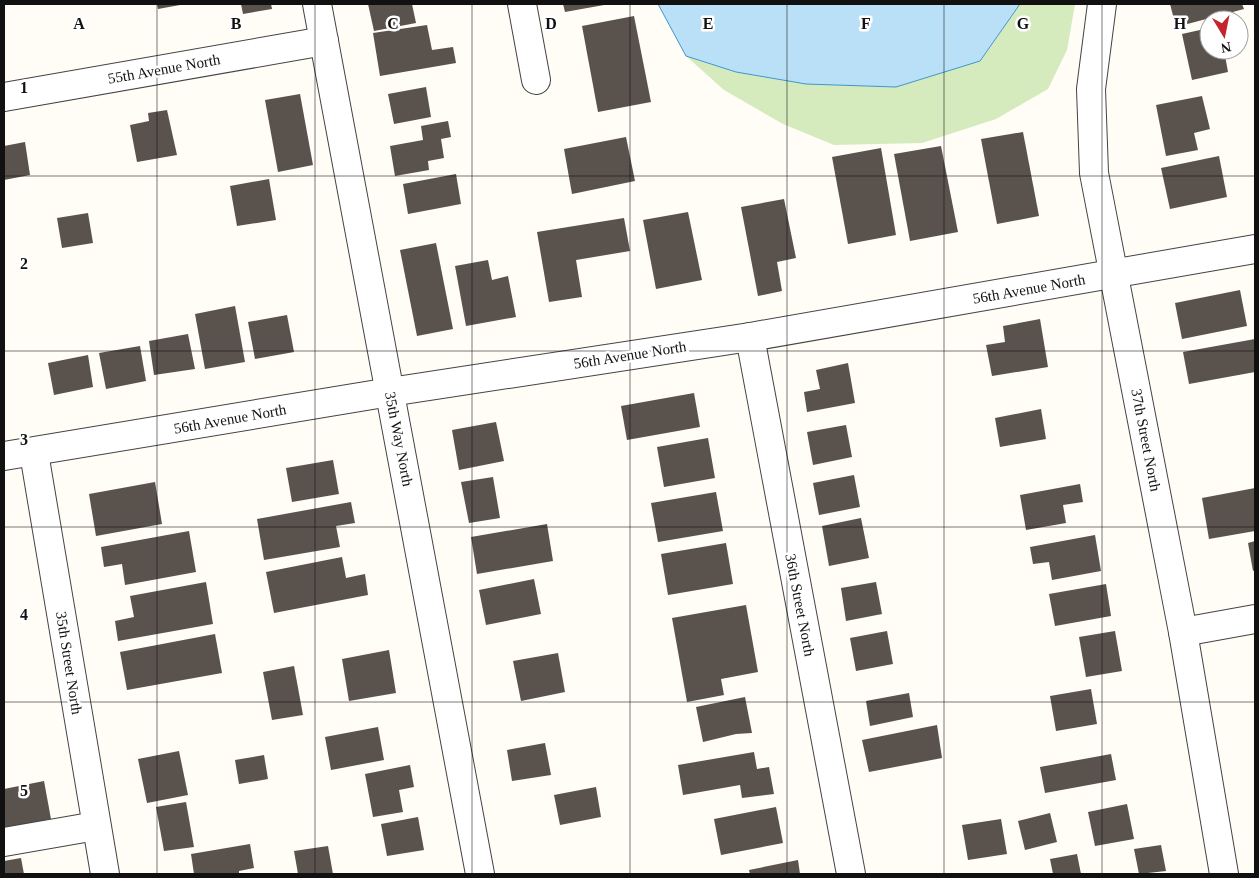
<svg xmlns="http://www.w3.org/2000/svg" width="1259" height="878" font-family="'Times New Roman',serif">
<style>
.green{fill:#d5ebbd}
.water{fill:#b9e0f7;stroke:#3f96cf}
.building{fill:#5a524d}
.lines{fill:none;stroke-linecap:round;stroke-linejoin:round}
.minor-casing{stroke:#444;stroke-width:30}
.minor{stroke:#fff;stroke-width:28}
.grid{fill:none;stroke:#111;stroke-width:1;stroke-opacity:0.55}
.labels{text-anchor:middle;stroke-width:5;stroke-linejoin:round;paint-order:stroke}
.street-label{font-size:15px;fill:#111;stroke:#fff}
.grid-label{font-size:16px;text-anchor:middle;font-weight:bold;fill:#111;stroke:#fff;stroke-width:5;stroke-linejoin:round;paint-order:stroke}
</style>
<rect width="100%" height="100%" fill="#fffdf5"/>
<!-- green -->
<polygon class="green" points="1020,4 1075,4 1067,50 1048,89 996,119 922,143 834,145 783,124 724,90 686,56 736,72 980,61"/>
<!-- water -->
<polygon class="water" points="658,4 1020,4 980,61 896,87 806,84 736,72 686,56"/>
<!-- building -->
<g class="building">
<polygon points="157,4 180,4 180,5 158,9"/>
<polygon points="241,4 271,4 272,9 243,14"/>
<polygon points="368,4 412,4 416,23 374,31"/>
<polygon points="563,4 604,4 604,5 565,12"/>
<polygon points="1170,4 1242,4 1244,9 1176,27"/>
<polygon points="634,16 651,102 598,112 582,26"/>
<polygon points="427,25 432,50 453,47 456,63 380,76 373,33"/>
<polygon points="1209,28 1209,50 1224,50 1228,72 1192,80 1182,34"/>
<polygon points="426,87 431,117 394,124 388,94"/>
<polygon points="300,94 313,165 278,172 265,100"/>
<polygon points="1202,96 1210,129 1194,133 1198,150 1166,156 1156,105"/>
<polygon points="167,110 177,155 137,162 130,125 149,121 148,113"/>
<polygon points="448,121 451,137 441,139 444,158 428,161 429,170 395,176 390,146 423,140 421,126"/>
<polygon points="1023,132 1039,216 997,224 981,139"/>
<polygon points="626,137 635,181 572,194 564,149"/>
<polygon points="25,142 30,175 4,180 4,146"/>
<polygon points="941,146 958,232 910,241 894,154"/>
<polygon points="881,148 896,235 848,244 832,157"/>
<polygon points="1219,156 1227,197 1170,209 1161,168"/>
<polygon points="456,174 461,204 408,214 403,184"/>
<polygon points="269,179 276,220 237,226 230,186"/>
<polygon points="784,199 796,258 777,262 782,291 758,296 741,207"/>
<polygon points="688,212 702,280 656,289 643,220"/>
<polygon points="88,213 93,243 62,248 57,218"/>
<polygon points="624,218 630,251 576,260 582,297 549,302 537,232"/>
<polygon points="436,243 453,329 417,336 400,250"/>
<polygon points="488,260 492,280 508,276 516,317 466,326 455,266"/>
<polygon points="1240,290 1247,326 1182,339 1175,303"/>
<polygon points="235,306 245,362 205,369 195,314"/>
<polygon points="287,315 294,352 255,359 248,322"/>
<polygon points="1040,319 1048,367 992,376 986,345 1005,342 1003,326"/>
<polygon points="188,334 195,369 154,375 149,341"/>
<polygon points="1255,339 1255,372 1189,384 1183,352"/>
<polygon points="140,346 146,381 106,389 99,353"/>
<polygon points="88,355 93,387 54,395 48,363"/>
<polygon points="848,363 855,403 807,412 804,392 820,389 816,370"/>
<polygon points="694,393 700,427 627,440 621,406"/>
<polygon points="1041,409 1046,439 1000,447 995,418"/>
<polygon points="496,422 504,461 459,470 452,430"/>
<polygon points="846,425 852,457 813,465 807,432"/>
<polygon points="708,438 715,478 664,487 657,447"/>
<polygon points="333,460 339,494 292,502 286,468"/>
<polygon points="854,475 860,507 819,515 813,483"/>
<polygon points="493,477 500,518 469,523 461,482"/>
<polygon points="155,482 162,524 96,536 89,494"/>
<polygon points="1080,484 1083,502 1063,505 1066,523 1026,530 1020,495"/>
<polygon points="1255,488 1255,531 1209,539 1202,498"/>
<polygon points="716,492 723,531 658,542 651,503"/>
<polygon points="351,502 355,523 336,526 340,547 264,560 257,519"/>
<polygon points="861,518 869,558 829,566 822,526"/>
<polygon points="547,524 553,561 477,574 471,537"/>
<polygon points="189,531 196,572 125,585 122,564 104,567 101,547"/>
<polygon points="1095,535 1101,571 1052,580 1049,562 1033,564 1030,547"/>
<polygon points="1255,541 1255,570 1253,571 1248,543"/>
<polygon points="726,543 733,584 668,595 661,554"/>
<polygon points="342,557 346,578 365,574 368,595 274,613 266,572"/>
<polygon points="534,579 541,614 486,625 479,590"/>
<polygon points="206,582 213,624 118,641 115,621 134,617 130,596"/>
<polygon points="876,582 882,614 846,621 841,588"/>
<polygon points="1106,584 1111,616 1055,626 1049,594"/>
<polygon points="746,605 758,672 721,679 724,695 687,702 672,618"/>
<polygon points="887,631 893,664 856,671 850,638"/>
<polygon points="1115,631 1122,671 1086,677 1079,637"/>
<polygon points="215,634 222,673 127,690 120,652"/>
<polygon points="389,650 396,693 349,701 342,659"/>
<polygon points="558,653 565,692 521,701 513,661"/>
<polygon points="294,666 303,715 272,720 263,672"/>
<polygon points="1091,689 1097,724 1056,731 1050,696"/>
<polygon points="909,693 913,717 870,726 866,701"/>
<polygon points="745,697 752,733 736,734 703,742 696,707"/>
<polygon points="937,725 942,758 869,772 862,740"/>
<polygon points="378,727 384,760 331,770 325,737"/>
<polygon points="545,743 551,775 512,781 507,750"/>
<polygon points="179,751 188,795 147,803 138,759"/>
<polygon points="754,752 757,769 769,767 774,794 742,798 740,785 683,795 678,765"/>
<polygon points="1111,754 1116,780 1045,793 1040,767"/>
<polygon points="264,755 268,779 239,784 235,760"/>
<polygon points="410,765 414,787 399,790 403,812 373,817 365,774"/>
<polygon points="44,781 51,819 4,828 4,789"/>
<polygon points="596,787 601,817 560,825 554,795"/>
<polygon points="186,802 194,847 164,851 156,807"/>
<polygon points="1127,804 1134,839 1095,846 1088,812"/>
<polygon points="776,807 783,843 721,855 714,819"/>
<polygon points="1050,813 1057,842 1025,850 1018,821"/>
<polygon points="418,817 424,850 387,856 381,824"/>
<polygon points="1001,819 1007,854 968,860 962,825"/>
<polygon points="250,844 254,868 239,871 239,874 194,874 191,854"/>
<polygon points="1161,845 1166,871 1139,874 1134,849"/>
<polygon points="328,846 333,874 298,874 294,851"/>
<polygon points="1077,854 1081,874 1053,874 1050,859"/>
<polygon points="21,858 24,874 4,874 4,861"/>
<polygon points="798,860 800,874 750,874 749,870"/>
</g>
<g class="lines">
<defs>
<g id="minor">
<polyline points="317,4 480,874"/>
<polyline points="522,4 536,80"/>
<polyline points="1102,4 1091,89 1094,173 1183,632 1224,874"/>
<polyline points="4,97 324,41"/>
<polyline points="750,337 851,874"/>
<polyline points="34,453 105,874"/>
<polyline points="4,456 390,392 750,337 1255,249"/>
<polyline points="1183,632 1255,619"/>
<polyline points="4,842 96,826"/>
</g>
</defs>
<!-- minor casing -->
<use href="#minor" class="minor-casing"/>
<!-- minor -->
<use href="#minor" class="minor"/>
</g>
<!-- grid -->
<path class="grid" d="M157 4V874M315 4V874M472 4V874M630 4V874M787 4V874M944 4V874M1102 4V874M4 176H1255M4 351H1255M4 527H1255M4 702H1255"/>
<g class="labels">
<!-- street labels -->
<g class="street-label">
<text transform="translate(164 69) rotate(-10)" y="5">55th Avenue North</text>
<text transform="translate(1029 289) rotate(-10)" y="5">56th Avenue North</text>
<text transform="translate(630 355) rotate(-9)" y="5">56th Avenue North</text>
<text transform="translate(230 419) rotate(-10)" y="5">56th Avenue North</text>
<text transform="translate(399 439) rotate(79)" y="5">35th Way North</text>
<text transform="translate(1146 440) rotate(79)" y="5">37th Street North</text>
<text transform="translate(800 605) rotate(79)" y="5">36th Street North</text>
<text transform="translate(69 663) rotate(81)" y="5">35th Street North</text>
</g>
</g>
<g class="grid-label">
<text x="79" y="29">A</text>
<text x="236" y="29">B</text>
<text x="393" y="29">C</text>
<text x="551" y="29">D</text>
<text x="708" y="29">E</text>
<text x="866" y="29">F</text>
<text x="1023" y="29">G</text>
<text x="1180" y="29">H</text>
<text x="24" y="93">1</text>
<text x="24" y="269">2</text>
<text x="24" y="445">3</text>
<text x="24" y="620">4</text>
<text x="24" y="796">5</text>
</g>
<!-- border -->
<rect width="1259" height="878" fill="none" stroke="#111111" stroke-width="10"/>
<!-- north arrow -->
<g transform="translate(1224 35) rotate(170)"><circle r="24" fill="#ffffff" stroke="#a0a0a0"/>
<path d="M0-4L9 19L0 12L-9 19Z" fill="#c4262e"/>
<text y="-8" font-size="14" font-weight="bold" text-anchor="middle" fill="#111111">N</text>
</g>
</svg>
